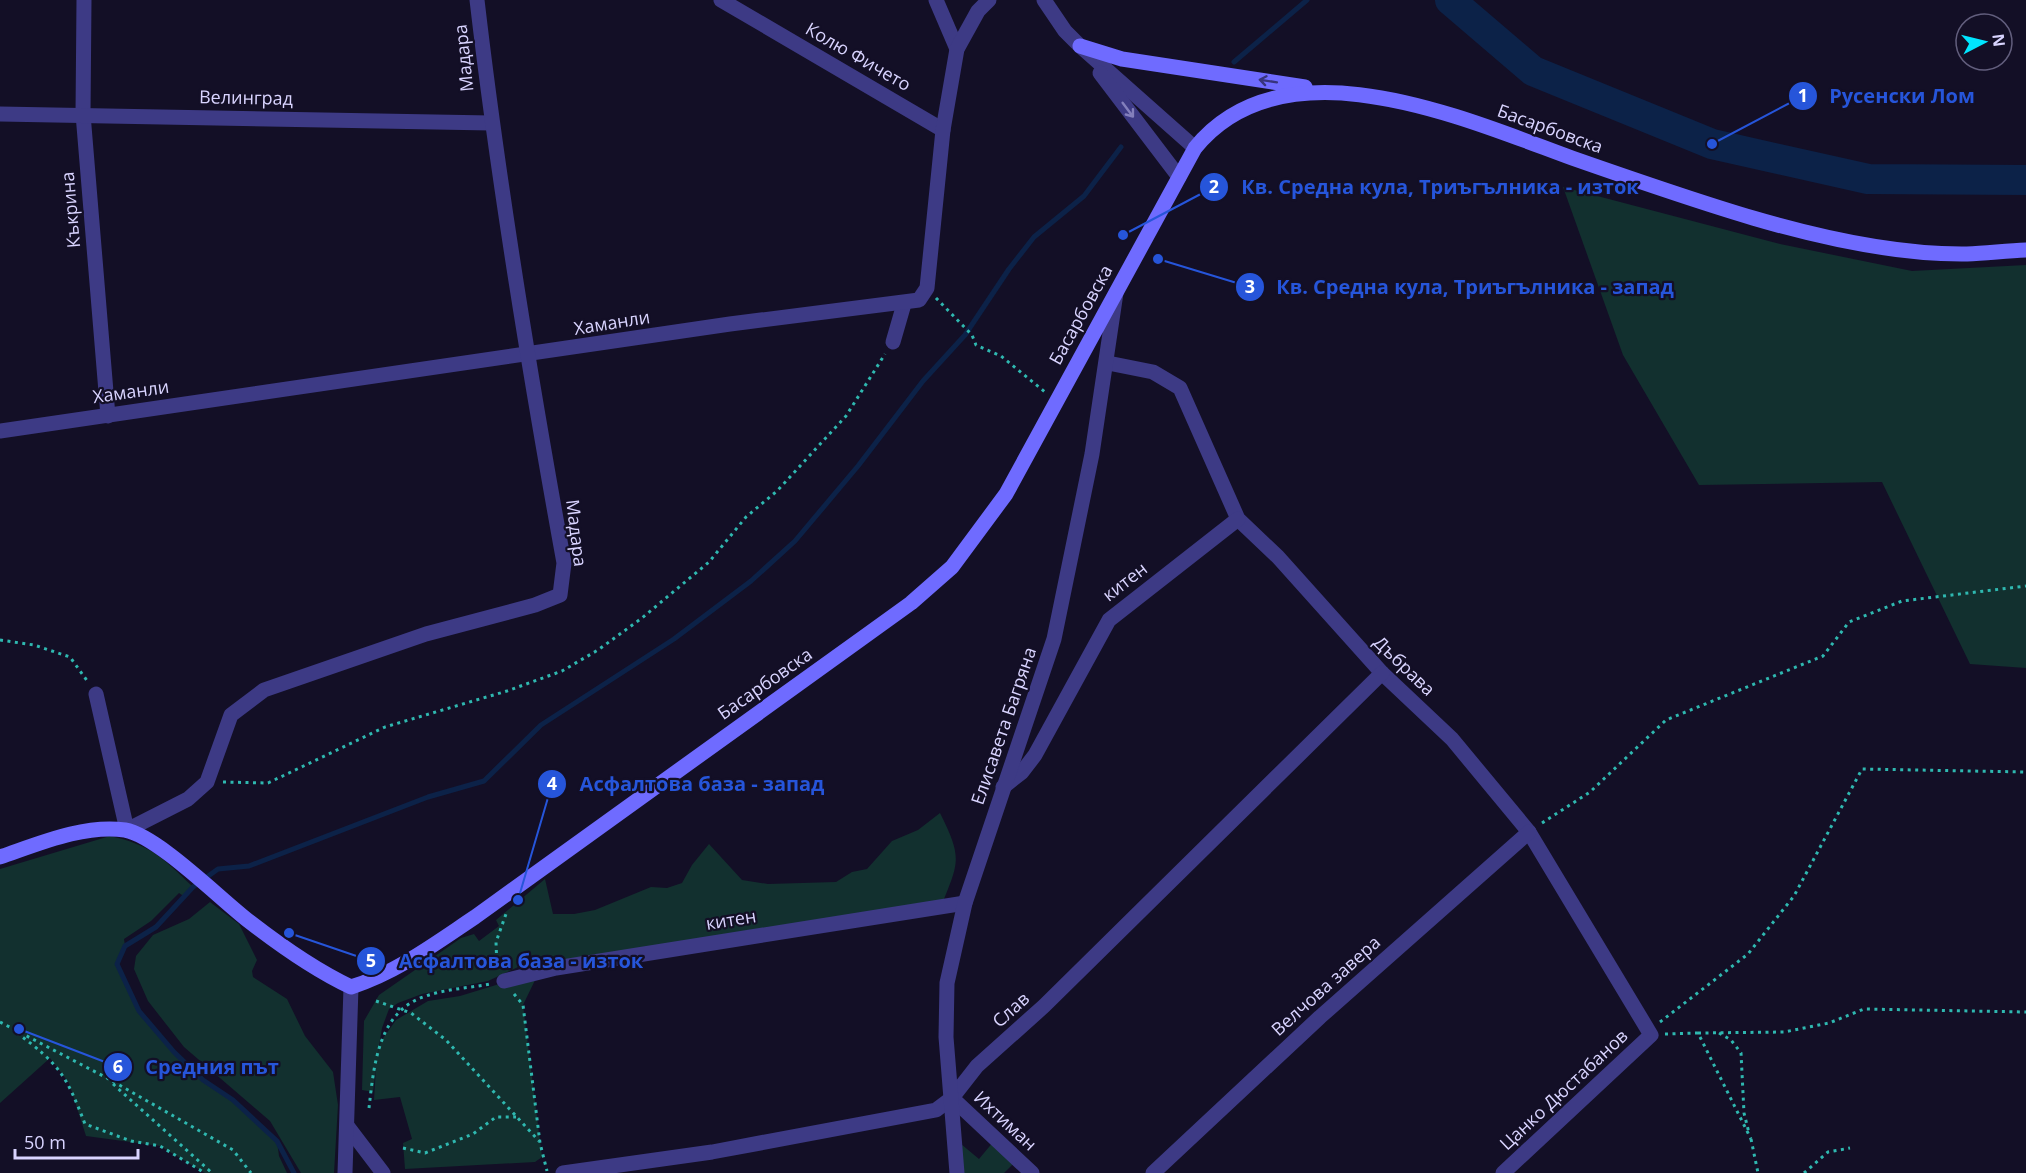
<svg xmlns="http://www.w3.org/2000/svg" width="2026" height="1173" font-family="'Open Sans',sans-serif">
<style>
.green{fill:#12302f}
.lines{fill:none;stroke-linecap:round;stroke-linejoin:round}
.stream{stroke:#0c2248;stroke-width:5}
.river{stroke:#0c2248;stroke-width:30}
.path{stroke:#2fb8b0;stroke-width:3;stroke-dasharray:3 4.5;stroke-linecap:butt}
.street{stroke:#3d3a85;stroke-width:15}
.secondary{stroke:#6f6bff;stroke-width:15}
.oneway{stroke:#38347d}
.oneway2{stroke:#837fbc}
.labels{text-anchor:middle;stroke-width:4.5;stroke-linejoin:round;paint-order:stroke}
.street-label{font-size:18px;fill:#d9d4ff;stroke:#130f26}
.leader{fill:none;stroke:#2655da;stroke-width:2}
.callout-dot{fill:#2655da;stroke:#130f26;stroke-width:2}
.mark-label{font-size:18px;text-anchor:middle;font-weight:bold;fill:#fff}
.callout-label{font-size:20px;text-anchor:middle;font-weight:bold;fill:#2655da;stroke:#130f26;stroke-width:4.5;stroke-linejoin:round;paint-order:stroke}
</style>
<rect width="100%" height="100%" fill="#130f26"/>
<!-- green -->
<g class="green">
<polygon points="1563,187 1780,244 1912,271 2026,265 2026,668 1970,664 1882,482 1699,485 1623,355"/>
<path d="M940 813C963 859 959 862 940 909L545 969 518 967 488 981 422 994 398 1003 389 1009 382 1028 378 1052 381 1041 396 1020 428 1001 460 996 539 972 523 1005 542 1157 535 1162 405 1169 403 1143 412 1139 400 1097 374 1100 376 1067 373 1092 362 1090 364 1021 379 995 461 938 474 934 479 941 499 926 496 920 545 879 553 914H574L595 910 651 887 667 888 682 883 692 865 709 844 742 880 768 884 836 882 852 872 867 869 892 841 918 830Z"/>
<path d="M110 836C151 845 163 858 193 887L185 897 179 893 151 921 124 939 125 946 118 964 139 1011 174 1052 203 1080 233 1100 277 1141 279 1156 287 1173H205L160 1146 86 1136 69 1083 50 1058 0 1103V869Z"/>
<polygon points="210,902 239,924 257,960 252,971 253,977 287,999 305,1036 333,1072 338,1105 334,1173 301,1173 270,1121 184,1047 148,1001 134,969 136,956 153,935 189,919"/>
<polygon points="994,1141 1016,1161 1004,1173 963,1173 961,1144 979,1159"/>
</g>
<g class="lines">
<!-- stream -->
<g class="stream">
<polyline points="1234,62 1307,0"/>
<polyline points="294,1173 277,1141 233,1100 203,1080 174,1052 139,1011 117,964 125,946 156,927 193,887 218,869 249,866 428,797 484,781 541,725 674,639 751,581 795,541 858,466 923,381 965,335 1009,269 1034,237 1084,196 1121,147"/>
</g>
<!-- river -->
<polyline class="river" points="1450,0 1533,71 1712,144 1868,179 2026,180"/>
<!-- path -->
<g class="path">
<polyline points="936,298 972,335 976,345 1001,356 1045,392"/>
<polyline points="0,640 34,645 70,657 88,682"/>
<polyline points="223,782 268,783 385,727 507,691 562,671 598,650 642,618 709,562 746,517 777,491 846,416 885,354"/>
<polyline points="1542,823 1590,792 1666,720 1823,656 1849,622 1902,601 2026,586"/>
<polyline points="497,968 496,942 506,914"/>
<polyline points="514,994 523,1005 540,1143 547,1171"/>
<polyline points="376,1001 411,1013 446,1040 539,1141"/>
<polyline points="0,1022 107,1078 233,1150 251,1173"/>
<polyline points="1660,1022 1748,954 1794,896 1862,769 2026,772"/>
<path d="M17 1033C60 1065 66 1075 85 1124L131 1141 160 1146 205 1173"/>
<polyline points="1698,1033 1784,1032 1829,1023 1864,1009 2026,1012"/>
<polyline points="1719,1033 1731,1040 1741,1053 1744,1113 1749,1133"/>
<polyline points="1665,1034 1698,1033 1751,1139"/>
<polyline points="113,1084 212,1173"/>
<path d="M369 1108C374 1065 378 1011 426 996 446 989 469 988 490 984"/>
<polyline points="1751,1139 1758,1173"/>
<polyline points="403,1148 425,1153 473,1134 496,1117 516,1117"/>
<polyline points="1804,1173 1828,1152 1850,1148"/>
</g>
<!-- street -->
<g class="street">
<polyline points="84,0 83,114 108,416"/>
<polyline points="721,0 943,130"/>
<polyline points="936,0 957,49"/>
<polyline points="1044,0 1065,31 1080,46 1195,148"/>
<polyline points="1100,73 1179,177"/>
<polyline points="0,114 491,123"/>
<polyline points="893,342 904,304"/>
<polyline points="1108,363 1153,372 1180,388 1238,519 1278,557 1382,673 1452,739 1529,832 1651,1035 1503,1173"/>
<polyline points="0,431 730,324 919,300 927,288 943,130 957,49 978,11 989,0"/>
<path d="M96 694 127 830 188 799 207 782 231 715 264 690 426 634 535 605 560 595 564 563C530 376 499 189 477 0"/>
<polyline points="1003,787 1022,772 1035,755 1109,620 1238,519"/>
<polyline points="504,981 556,968 965,903"/>
<polyline points="952,1098 1032,1173"/>
<polyline points="348,1127 383,1173"/>
<polyline points="345,1173 351,987"/>
<polyline points="563,1173 712,1152 936,1110 952,1098 977,1066 1044,1006 1382,673"/>
<polyline points="957,1173 946,1037 947,983 965,903 1054,639 1092,454 1116,293"/>
<polyline points="1153,1173 1320,1017 1529,832"/>
</g>
<!-- secondary -->
<g class="secondary">
<polyline points="1080,46 1122,59 1305,87"/>
<path d="M0 857C38 844 84 824 125 830 158 836 221 900 250 922 281 946 315 970 351 987 396 973 436 943 475 917L868 634 911 603 952 567 1006 494 1195 148C1284 38 1465 119 1572 158 1632 179 1692 200 1753 218 1821 238 1896 255 1967 254 1987 253 2006 251 2026 250"/>
</g>
</g>
<!-- one-way arrows -->
<defs><path id="oneway-shaft" d="M-6 0H5M1.5-3L5.5 0L1.5 3" fill="none" stroke-width="1.6" stroke-linecap="round" stroke-linejoin="round" transform="scale(1.5)"/></defs>
<use class="oneway" href="#oneway-shaft" transform="translate(1268 81) rotate(-171)"/>
<use class="oneway2" href="#oneway-shaft" transform="translate(1128 110) rotate(53)"/>
<g class="labels">
<!-- street labels -->
<g class="street-label">
<text transform="translate(858 57) rotate(30)" y="6">Колю Фичето</text>
<text transform="translate(464 58) rotate(-96)" y="6">Мадара</text>
<text transform="translate(246 98) rotate(1)" y="6">Велинград</text>
<text transform="translate(1550 129) rotate(20)" y="6">Басарбовска</text>
<text transform="translate(71 210) rotate(-95)" y="6">Къкрина</text>
<text transform="translate(1081 315) rotate(-61)" y="6">Басарбовска</text>
<text transform="translate(612 323) rotate(-9)" y="6">Хаманли</text>
<text transform="translate(131 392) rotate(-8)" y="6">Хаманли</text>
<text transform="translate(576 533) rotate(83)" y="6">Мадара</text>
<text transform="translate(1125 582) rotate(-38)" y="6">китен</text>
<text transform="translate(1404 666) rotate(44)" y="6">Дъбрава</text>
<text transform="translate(765 684) rotate(-35)" y="6">Басарбовска</text>
<text transform="translate(1004 726) rotate(-71)" y="6">Елисавета Багряна</text>
<text transform="translate(731 920) rotate(-9)" y="6">китен</text>
<text transform="translate(1326 986) rotate(-42)" y="6">Велчова завера</text>
<text transform="translate(1011 1010) rotate(-42)" y="6">Слав</text>
<text transform="translate(1564 1090) rotate(-43)" y="6">Цанко Дюстабанов</text>
<text transform="translate(1005 1121) rotate(43)" y="6">Ихтиман</text>
</g>
</g>
<!-- callouts -->
<path class="leader" d="M1712 144L1803 96M1123 235L1214 187M1158 259L1250 287M518 900L552 784M289 933L371 961M19 1029L118 1067"/>
<g class="callout-dot">
<circle cx="1712" cy="144" r="6"/>
<circle cx="1123" cy="235" r="6"/>
<circle cx="1158" cy="259" r="6"/>
<circle cx="518" cy="900" r="6"/>
<circle cx="289" cy="933" r="6"/>
<circle cx="19" cy="1029" r="6"/>
<circle cx="1803" cy="96" r="15"/>
<circle cx="1214" cy="187" r="15"/>
<circle cx="1250" cy="287" r="15"/>
<circle cx="552" cy="784" r="15"/>
<circle cx="371" cy="961" r="15"/>
<circle cx="118" cy="1067" r="15"/>
</g>
<g class="mark-label">
<text x="1803" y="102">1</text>
<text x="1214" y="193">2</text>
<text x="1250" y="293">3</text>
<text x="552" y="790">4</text>
<text x="371" y="967">5</text>
<text x="118" y="1073">6</text>
</g>
<g class="callout-label">
<text x="1902" y="103">Русенски Лом</text>
<text x="1440" y="194">Кв. Средна кула, Триъгълника - изток</text>
<text x="1475" y="294">Кв. Средна кула, Триъгълника - запад</text>
<text x="702" y="791">Асфалтова база - запад</text>
<text x="521" y="968">Асфалтова база - изток</text>
<text x="212" y="1074">Средния път</text>
</g>
<!-- north arrow -->
<g transform="translate(1984 42) rotate(83)"><circle r="28" fill="#130f26" stroke="#625e7d" stroke-width="1.5"/>
<path d="M0-4.5L10 22L0 15L-10 22Z" fill="#00e5ff"/>
<text y="-9" font-size="16" font-weight="bold" text-anchor="middle" fill="#d9d4ff">N</text>
</g>
<!-- scale -->
<path d="M15 1149v9h123v-9" fill="none" stroke="#d9d4ff" stroke-width="3"/>
<text x="24" y="1149" font-size="18" fill="#d9d4ff" stroke="#130f26" stroke-width="4.5" paint-order="stroke">50 m</text>
</svg>
